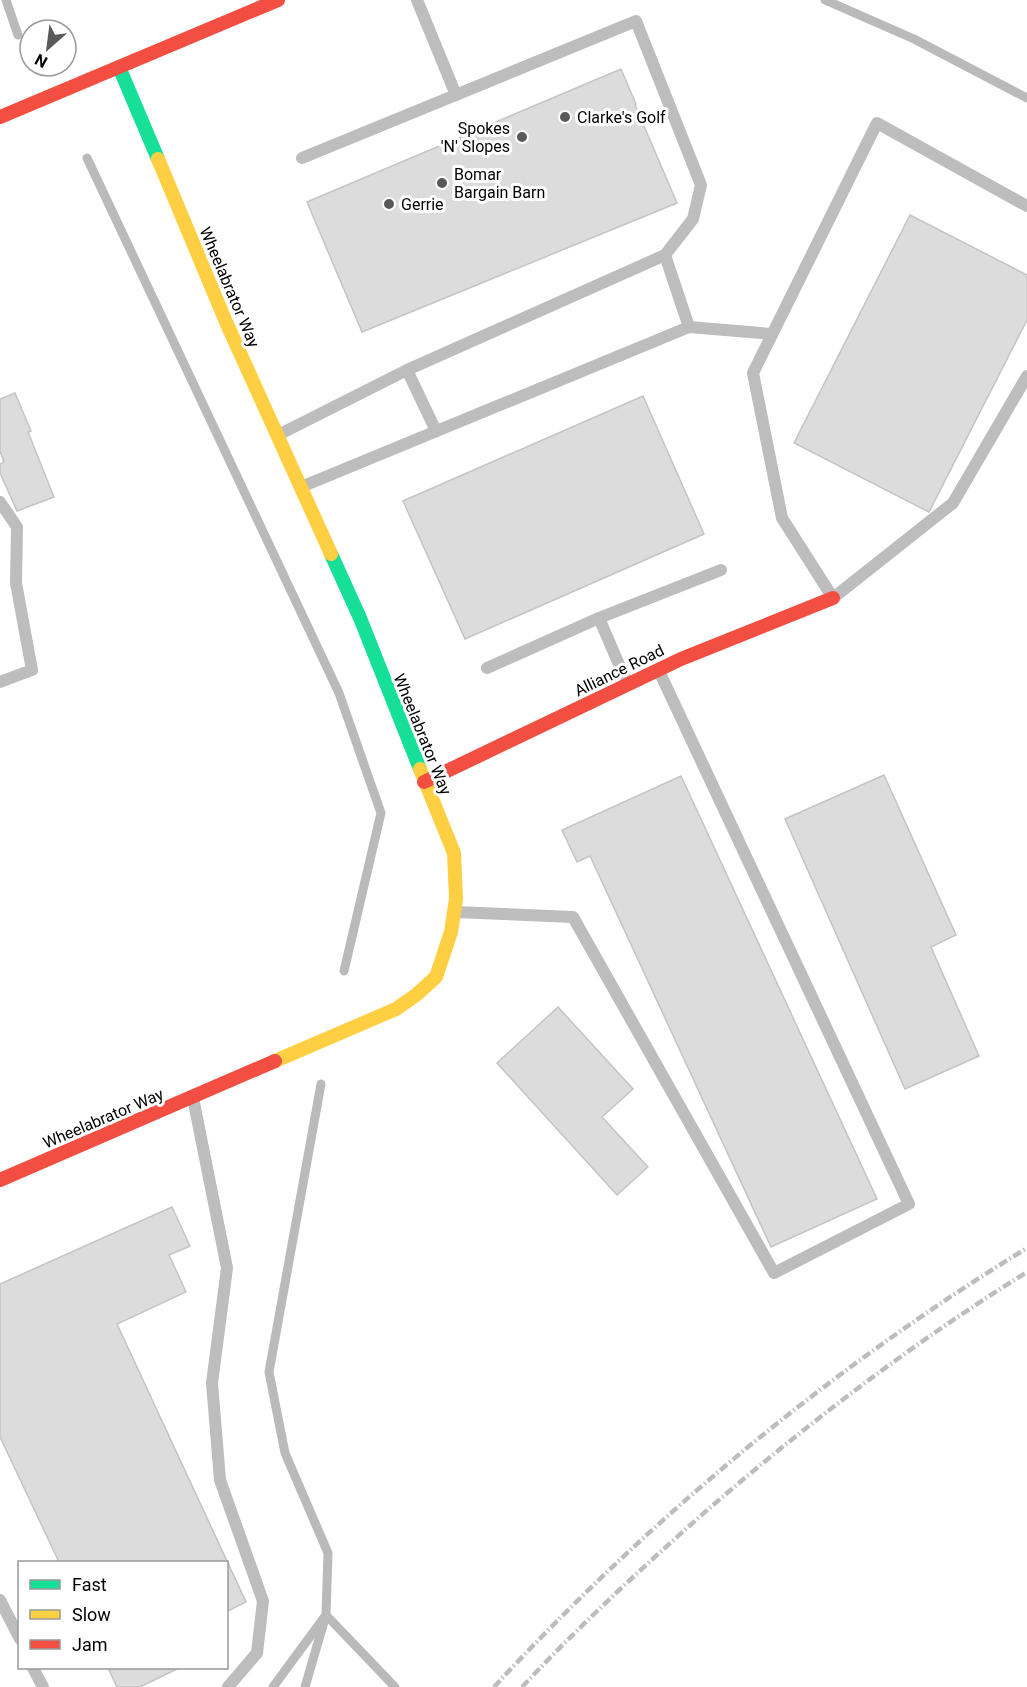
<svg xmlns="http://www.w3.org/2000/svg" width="1027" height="1687" font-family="Roboto,sans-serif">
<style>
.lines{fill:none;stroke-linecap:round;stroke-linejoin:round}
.stream{stroke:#bababa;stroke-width:9}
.building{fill:#dcdcdc;stroke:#c4c4c4;stroke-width:1.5}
.lane{stroke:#bdbdbd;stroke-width:12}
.fast{stroke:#16e098;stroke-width:14}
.slow{stroke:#ffcf43;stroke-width:14}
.jam{stroke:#f24e42;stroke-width:14}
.rail{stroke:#bdbdbd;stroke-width:4.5;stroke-dasharray:9 3 1.5 3;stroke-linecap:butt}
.poi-dot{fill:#595959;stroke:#fff;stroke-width:2}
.labels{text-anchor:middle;stroke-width:6;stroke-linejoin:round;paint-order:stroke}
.poi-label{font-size:16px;fill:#000;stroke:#fff;text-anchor:start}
.street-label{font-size:16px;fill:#000;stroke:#fff}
</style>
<rect width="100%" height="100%" fill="#fff"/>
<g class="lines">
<!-- stream -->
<g class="stream">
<polyline points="6,0 18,35"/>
<polyline points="825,0 914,39 1027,98"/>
<polyline points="87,158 339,693 381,813 344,971"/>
<polyline points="273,1687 326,1615 328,1553 285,1453 269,1372 321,1084"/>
<polyline points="305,1687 326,1615 395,1687"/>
</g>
</g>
<!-- building -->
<g class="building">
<polygon points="621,69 636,104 635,105 677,203 362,332 307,202"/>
<polygon points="910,215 1027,275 1027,320 929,512 794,443"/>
<polygon points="15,393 31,431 28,432 54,497 17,511 0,473 0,464 4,462 0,451 0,399"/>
<polygon points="643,396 704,534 465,639 403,501"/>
<polygon points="884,775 956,935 931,947 979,1056 905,1089 785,819"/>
<polygon points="681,776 877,1199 771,1247 590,856 577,862 562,830"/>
<polygon points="558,1007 633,1089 602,1117 648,1167 617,1195 497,1063"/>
<polygon points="172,1207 190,1246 169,1255 186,1292 117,1324 246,1602 226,1612 226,1562 59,1562 0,1437 0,1284"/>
<polygon points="108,1668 179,1668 140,1687 117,1687"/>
</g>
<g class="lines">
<!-- lane -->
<g class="lane">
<polyline points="417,0 456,95"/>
<polyline points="302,158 636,21 701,185 693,219 665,255 689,327"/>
<polyline points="1027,206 877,123 753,373 782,518 833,598 953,503 1027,376"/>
<polyline points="407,370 665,255"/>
<polyline points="278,435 407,370 436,431"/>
<polyline points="301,487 689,327 772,334"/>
<polyline points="0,502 17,527 16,583 32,670 0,682"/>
<polyline points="599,618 721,570"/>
<polyline points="487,668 599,618 627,683"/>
<polyline points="455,912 573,917 774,1273 909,1204 659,671"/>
<polyline points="193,1098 227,1268 212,1383 220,1480 263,1601 257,1653 228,1687"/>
<polyline points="0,1600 20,1639"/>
<polyline points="33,1668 43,1687"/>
</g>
<!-- fast -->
<g class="fast">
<polyline points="119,67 158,159"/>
<polyline points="331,554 360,618 420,769"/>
</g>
<!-- slow -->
<g class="slow">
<polyline points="158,159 226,322 331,554"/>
<polyline points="275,1061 396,1009 416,995 436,977 451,932 456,899 454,853 420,769"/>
</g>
<!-- jam -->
<g class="jam">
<polyline points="0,117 278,0"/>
<polyline points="424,782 681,659 833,598"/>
<polyline points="0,1180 275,1061"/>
</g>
<!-- rail -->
<g class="rail">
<path d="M494 1687C650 1518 831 1368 1027 1248"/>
<path d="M522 1687C582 1623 647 1563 713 1505 812 1420 916 1341 1027 1272"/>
</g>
</g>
<!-- markers -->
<g class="poi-dot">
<circle cx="565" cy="117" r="6"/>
<circle cx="522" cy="137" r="6"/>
<circle cx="442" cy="183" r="6"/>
<circle cx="389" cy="204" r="6"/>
</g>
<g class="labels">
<!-- poi labels -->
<g class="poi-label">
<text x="577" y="123">Clarke's Golf</text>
<text x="510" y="134" text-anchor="end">Spokes<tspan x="510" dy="18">'N' Slopes</tspan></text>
<text x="454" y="180">Bomar<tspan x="454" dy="18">Bargain Barn</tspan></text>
<text x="401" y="210">Gerrie</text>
</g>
<!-- street labels -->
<g class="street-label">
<text transform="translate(230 287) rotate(67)" y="6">Wheelabrator Way</text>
<text transform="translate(619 670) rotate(-26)" y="6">Alliance Road</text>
<text transform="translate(423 734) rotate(68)" y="6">Wheelabrator Way</text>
<text transform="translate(103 1118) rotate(-23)" y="6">Wheelabrator Way</text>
</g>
</g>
<!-- legend -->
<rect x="18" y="1561" width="210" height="108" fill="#ffffff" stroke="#999999" stroke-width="1.5"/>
<rect x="30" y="1580" width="30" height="9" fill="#16e098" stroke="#999999" stroke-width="1.5"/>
<text x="72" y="1591" font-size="18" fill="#000000">Fast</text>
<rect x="30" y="1610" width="30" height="9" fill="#ffcf43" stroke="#999999" stroke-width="1.5"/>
<text x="72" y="1621" font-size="18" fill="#000000">Slow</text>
<rect x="30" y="1640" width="30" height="9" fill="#f24e42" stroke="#999999" stroke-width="1.5"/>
<text x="72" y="1651" font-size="18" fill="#000000">Jam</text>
<!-- north arrow -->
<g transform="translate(48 48) rotate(208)"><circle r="28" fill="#ffffff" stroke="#999999" stroke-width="1.5"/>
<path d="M0-4.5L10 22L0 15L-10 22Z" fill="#595959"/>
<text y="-9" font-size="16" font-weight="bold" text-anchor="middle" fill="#000000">N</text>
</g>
</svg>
